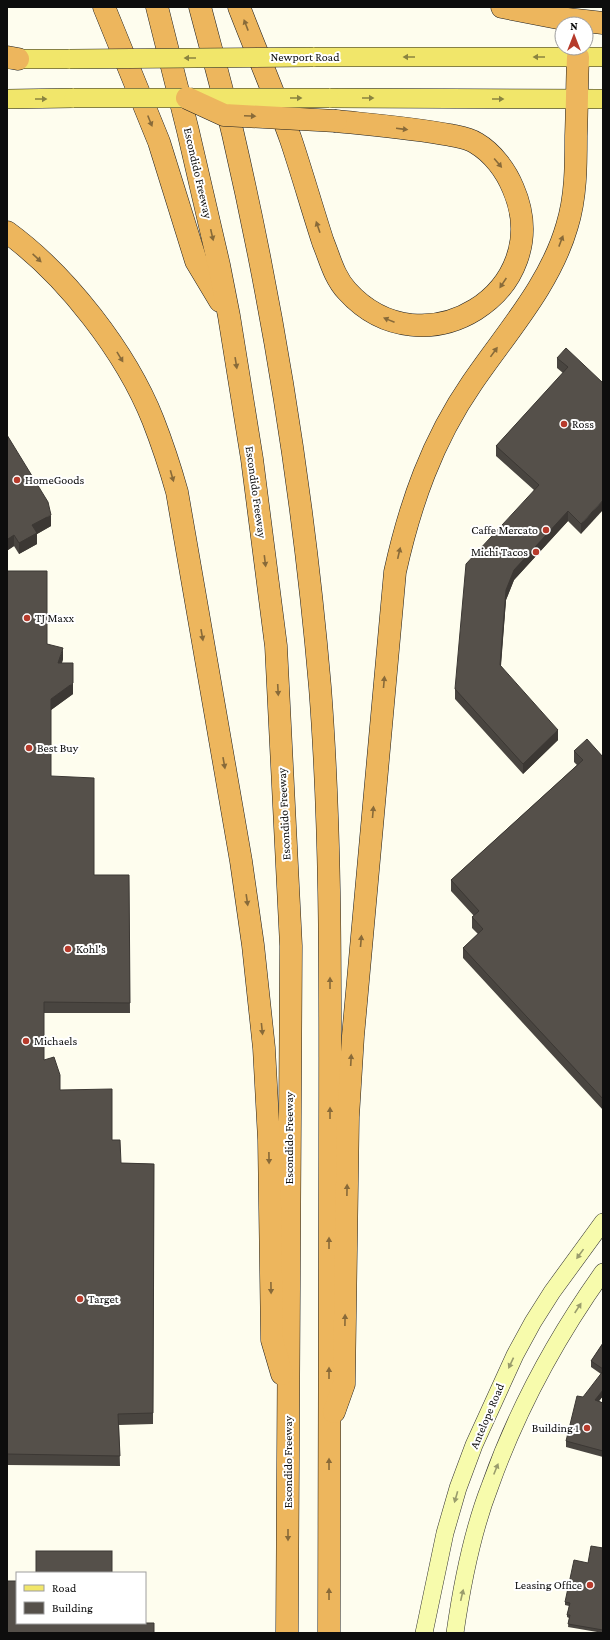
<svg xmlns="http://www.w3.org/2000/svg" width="610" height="1640" font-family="'Crimson Pro',serif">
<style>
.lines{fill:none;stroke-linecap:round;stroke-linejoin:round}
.secondary-casing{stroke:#2f2f2f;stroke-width:18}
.primary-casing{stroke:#1e1e1e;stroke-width:20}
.motorway-casing{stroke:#1e1e1e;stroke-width:23}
.secondary{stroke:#f7fbac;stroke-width:17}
.primary{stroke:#f1e66a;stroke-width:19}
.motorway{stroke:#edb65d;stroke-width:22}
.primary-bridge-casing{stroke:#1e1e1e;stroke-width:20;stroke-linecap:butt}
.motorway-bridge-casing{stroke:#1e1e1e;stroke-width:23;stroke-linecap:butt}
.primary-bridge{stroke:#f1e66a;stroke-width:19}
.motorway-bridge{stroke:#edb65d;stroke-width:22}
.wall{fill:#494540}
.shaded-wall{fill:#3c3834}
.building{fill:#55504a;stroke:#3c3834}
.oneway{fill:#886a39}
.oneway2{fill:#8a8440}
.oneway3{fill:#999c6c}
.poi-dot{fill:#b63b2c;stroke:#fff;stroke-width:1.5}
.labels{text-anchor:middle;stroke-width:4;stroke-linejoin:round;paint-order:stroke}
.street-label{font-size:12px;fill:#0d0d0d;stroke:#fff}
.poi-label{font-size:12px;fill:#0d0d0d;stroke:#fff;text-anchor:start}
</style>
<rect width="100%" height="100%" fill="#fefdee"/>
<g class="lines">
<defs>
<g id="secondary">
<polyline points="424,1633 445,1533 458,1488 474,1445 515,1355 533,1322 552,1292 603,1222"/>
<path d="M455 1633C462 1584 472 1532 490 1486 517 1410 556 1338 603 1272"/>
</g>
<g id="primary">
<polyline points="313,57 603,57"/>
<polyline points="7,59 70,59"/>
<polyline points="329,98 603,99"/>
<polyline points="7,99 74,98"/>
</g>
<g id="motorway">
<polyline points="104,7 159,142 196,261 220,301"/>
<polyline points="157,7 188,131 219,265 229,316 252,459 276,646 291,946 287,1633"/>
<path d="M200 7C211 49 223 92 233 134 275 316 304 501 320 687 332 843 330 999 330 1156 329 1315 329 1474 329 1633"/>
<path d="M239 7C256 51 275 95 291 140 302 173 312 208 323 242 330 259 334 277 347 291 423 375 558 291 513 188 506 171 493 153 476 143 468 138 459 137 450 135 412 128 374 125 336 121"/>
<polyline points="502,7 558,18 603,23"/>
<polyline points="7,57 18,59"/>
<path d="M7 232C66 275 126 352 153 420 162 443 170 467 177 492L241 861 253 945 264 1048 269 1140 272 1340 282 1374"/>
<path d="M334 1412 344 1384 348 1117 353 1036 395 572C410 504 432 441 472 383 506 333 550 285 567 226 576 197 576 166 576 136 577 110 577 83 578 57"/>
</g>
</defs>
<!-- secondary casing -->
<use href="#secondary" class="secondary-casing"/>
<!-- primary casing -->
<use href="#primary" class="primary-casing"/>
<!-- motorway casing -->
<use href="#motorway" class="motorway-casing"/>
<!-- secondary -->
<use href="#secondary" class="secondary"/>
<!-- primary -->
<use href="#primary" class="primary"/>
<!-- motorway -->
<use href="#motorway" class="motorway"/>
<defs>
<g id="primary-bridge">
<polyline points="70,59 313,57"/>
<polyline points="74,98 329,98"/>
</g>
<polyline id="motorway-bridge" points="187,98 224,115 336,121"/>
</defs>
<!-- primary-bridge casing -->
<use href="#primary-bridge" class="primary-bridge-casing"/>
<!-- motorway-bridge casing -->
<use href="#motorway-bridge" class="motorway-bridge-casing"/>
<!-- primary-bridge -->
<use href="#primary-bridge" class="primary-bridge"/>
<!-- motorway-bridge -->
<use href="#motorway-bridge" class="motorway-bridge"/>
</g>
<!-- wall -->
<g class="wall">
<polygon points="557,358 603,383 581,534 568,521 514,580 506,600 501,666 558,740 523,774 455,699 455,689 534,490 496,456 496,446 563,373 557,368"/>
<polygon points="7,435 51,526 37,534 37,544 19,554 14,546 8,550 7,548"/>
<polygon points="7,571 47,644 63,659 62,663 73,694 51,710 51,776 94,875 129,875 130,1013 44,1013 44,1060 60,1090 112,1140 121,1163 154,1164 153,1424 119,1425 120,1466 7,1465"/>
<polygon points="574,751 603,757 603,1110 463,958 463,948 478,934 472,928 472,917 474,916 451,891 451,880 577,765 574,762"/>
<polygon points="603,1343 603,1396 599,1401 603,1403 603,1457 566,1447 566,1441 601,1374 591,1367 591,1361"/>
<polygon points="603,1548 603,1633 568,1627 569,1618 567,1617 567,1615 569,1606 565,1605 565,1602 588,1563"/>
</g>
<!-- shaded-wall -->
<g class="shaded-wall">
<polygon points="603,500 603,510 581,534 581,524"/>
<polygon points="568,511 568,521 514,580 506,600 500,675 500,665 506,590 514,570"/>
<polygon points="51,515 51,526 37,534 37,544 19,554 19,543 32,525"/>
<polygon points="14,535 14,546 8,550 8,539"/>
<polygon points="63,648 63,659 58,674 58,663"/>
<polygon points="73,683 73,694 51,710 51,699"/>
<polygon points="558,730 558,740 523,774 523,764"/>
<polygon points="603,1390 603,1396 595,1406 595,1400"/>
</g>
<!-- building -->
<g class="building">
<polygon points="566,348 603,383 603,500 581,524 568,511 514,570 506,590 500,665 558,730 523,764 455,689 466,564 539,485 496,446 568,367 557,358"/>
<polygon points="7,435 48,502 51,515 32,525 37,533 19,543 14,535 8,539 7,537"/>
<polygon points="7,571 47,571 47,644 63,648 58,663 73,663 73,683 51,699 51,776 94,778 94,875 129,875 130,1003 44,1002 44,1060 54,1057 60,1075 60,1090 112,1089 112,1140 120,1140 121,1163 154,1164 153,1413 118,1414 120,1456 7,1454"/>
<polygon points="587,739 603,757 603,1099 463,948 483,929 472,917 479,911 451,880 583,760 574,751"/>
<polygon points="603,1343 603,1369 591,1361"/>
<polygon points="603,1371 603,1390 595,1400 603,1403 603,1451 566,1441 577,1396 583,1397"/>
<polygon points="591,1546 603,1548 603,1630 568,1624 570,1615 567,1615 570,1603 565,1602 574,1560 588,1563"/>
<rect x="36" y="1551" width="76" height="22"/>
<polygon points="7,1581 17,1581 17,1623 154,1623 154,1633 7,1633"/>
</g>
<!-- one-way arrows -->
<defs><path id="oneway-solid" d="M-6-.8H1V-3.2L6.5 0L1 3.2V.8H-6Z"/></defs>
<g class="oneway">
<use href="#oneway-solid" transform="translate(246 25) rotate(-111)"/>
<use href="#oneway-solid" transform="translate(250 116) rotate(3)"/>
<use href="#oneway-solid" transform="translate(150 121) rotate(68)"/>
<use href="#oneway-solid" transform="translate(402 129) rotate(7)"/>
<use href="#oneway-solid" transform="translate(498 163) rotate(50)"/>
<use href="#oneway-solid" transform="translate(318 227) rotate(-109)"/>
<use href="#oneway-solid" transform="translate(212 235) rotate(77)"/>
<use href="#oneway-solid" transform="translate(561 241) rotate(-69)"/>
<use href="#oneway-solid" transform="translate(37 258) rotate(43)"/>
<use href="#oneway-solid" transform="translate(503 283) rotate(124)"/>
<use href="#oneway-solid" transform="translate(389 320) rotate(-158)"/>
<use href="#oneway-solid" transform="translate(494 352) rotate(-54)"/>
<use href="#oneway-solid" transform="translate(120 357) rotate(59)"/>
<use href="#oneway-solid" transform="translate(236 363) rotate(81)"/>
<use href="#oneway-solid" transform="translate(172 476) rotate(74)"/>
<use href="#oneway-solid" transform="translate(399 553) rotate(-77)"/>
<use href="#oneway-solid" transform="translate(265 561) rotate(83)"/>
<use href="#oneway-solid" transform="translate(202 635) rotate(80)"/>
<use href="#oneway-solid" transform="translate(384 682) rotate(-85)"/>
<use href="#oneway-solid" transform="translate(278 690) rotate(87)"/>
<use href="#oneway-solid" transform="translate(224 763) rotate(80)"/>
<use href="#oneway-solid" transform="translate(373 812) rotate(-85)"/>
<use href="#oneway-solid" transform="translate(247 900) rotate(82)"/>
<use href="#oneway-solid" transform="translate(361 941) rotate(-85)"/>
<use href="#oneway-solid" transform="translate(330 983) rotate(-90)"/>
<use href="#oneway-solid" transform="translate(262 1029) rotate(84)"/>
<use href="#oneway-solid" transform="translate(351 1060) rotate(-87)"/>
<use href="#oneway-solid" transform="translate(330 1113) rotate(-90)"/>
<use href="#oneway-solid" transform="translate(269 1158) rotate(89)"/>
<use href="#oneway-solid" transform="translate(347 1190) rotate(-89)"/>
<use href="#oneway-solid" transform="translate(329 1243) rotate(-90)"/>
<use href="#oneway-solid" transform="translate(271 1288) rotate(89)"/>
<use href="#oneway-solid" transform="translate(345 1320) rotate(-89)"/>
<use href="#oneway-solid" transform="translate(329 1373) rotate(-90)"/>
<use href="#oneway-solid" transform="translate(329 1464) rotate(-90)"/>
<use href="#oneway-solid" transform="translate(288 1535) rotate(90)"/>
<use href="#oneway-solid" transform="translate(329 1594) rotate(-90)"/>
</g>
<g class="oneway2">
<use href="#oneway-solid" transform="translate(409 57) rotate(-180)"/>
<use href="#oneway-solid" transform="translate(539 57) rotate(-180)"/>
<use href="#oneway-solid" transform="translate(190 58) rotate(180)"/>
<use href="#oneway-solid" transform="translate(296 98)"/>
<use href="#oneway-solid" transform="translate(368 98)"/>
<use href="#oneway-solid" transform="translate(41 99)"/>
<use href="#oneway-solid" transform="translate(498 99)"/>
</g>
<g class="oneway3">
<use href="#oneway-solid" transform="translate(580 1254) rotate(126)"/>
<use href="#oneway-solid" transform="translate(578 1308) rotate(-57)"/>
<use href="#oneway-solid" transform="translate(511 1363) rotate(115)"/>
<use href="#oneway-solid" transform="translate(496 1469) rotate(-68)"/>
<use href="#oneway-solid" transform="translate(456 1497) rotate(106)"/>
<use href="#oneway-solid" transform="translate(462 1595) rotate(-77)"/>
</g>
<!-- markers -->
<g class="poi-dot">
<circle cx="564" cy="424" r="4"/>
<circle cx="17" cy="480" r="4"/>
<circle cx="546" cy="530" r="4"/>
<circle cx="536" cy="552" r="4"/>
<circle cx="27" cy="618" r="4"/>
<circle cx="29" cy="748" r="4"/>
<circle cx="68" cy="949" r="4"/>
<circle cx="26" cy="1041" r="4"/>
<circle cx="80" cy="1299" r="4"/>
<circle cx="587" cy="1428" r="4"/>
<circle cx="590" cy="1585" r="4"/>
</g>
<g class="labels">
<!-- street labels -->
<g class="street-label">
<text x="305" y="61">Newport Road</text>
<text transform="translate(198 173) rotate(77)" y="4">Escondido Freeway</text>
<text transform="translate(256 492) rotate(82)" y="4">Escondido Freeway</text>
<text transform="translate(284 814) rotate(-93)" y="4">Escondido Freeway</text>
<text transform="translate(289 1138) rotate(-90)" y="4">Escondido Freeway</text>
<text transform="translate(487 1416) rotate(-67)" y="4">Antelope Road</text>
<text transform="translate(288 1462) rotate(-90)" y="4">Escondido Freeway</text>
</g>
<!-- poi labels -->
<g class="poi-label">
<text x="572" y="428">Ross</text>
<text x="25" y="484">HomeGoods</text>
<text x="538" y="534" text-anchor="end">Caffe Mercato</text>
<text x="528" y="556" text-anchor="end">Michi Tacos</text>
<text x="35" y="622">TJ Maxx</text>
<text x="37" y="752">Best Buy</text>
<text x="76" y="953">Kohl's</text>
<text x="34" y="1045">Michaels</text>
<text x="88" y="1303">Target</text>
<text x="579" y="1432" text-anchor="end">Building 1</text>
<text x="582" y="1589" text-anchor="end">Leasing Office</text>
</g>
</g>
<!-- border -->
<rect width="610" height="1640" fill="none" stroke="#0d0d0d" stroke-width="16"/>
<!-- legend -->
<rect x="16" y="1572" width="130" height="52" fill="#ffffff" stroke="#9e9e9e"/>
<rect x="24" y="1585" width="20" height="6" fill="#f1e66a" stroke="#9e9e9e"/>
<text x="52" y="1592" font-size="12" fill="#0d0d0d">Road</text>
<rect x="24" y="1602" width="20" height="12" fill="#55504a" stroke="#9e9e9e"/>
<text x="52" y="1612" font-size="12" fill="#0d0d0d">Building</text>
<!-- north arrow -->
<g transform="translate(574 36)"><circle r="19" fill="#ffffff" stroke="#9e9e9e"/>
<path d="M0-3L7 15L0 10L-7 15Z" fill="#b63b2c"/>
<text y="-6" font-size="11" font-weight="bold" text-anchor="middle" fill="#0d0d0d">N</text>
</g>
</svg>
